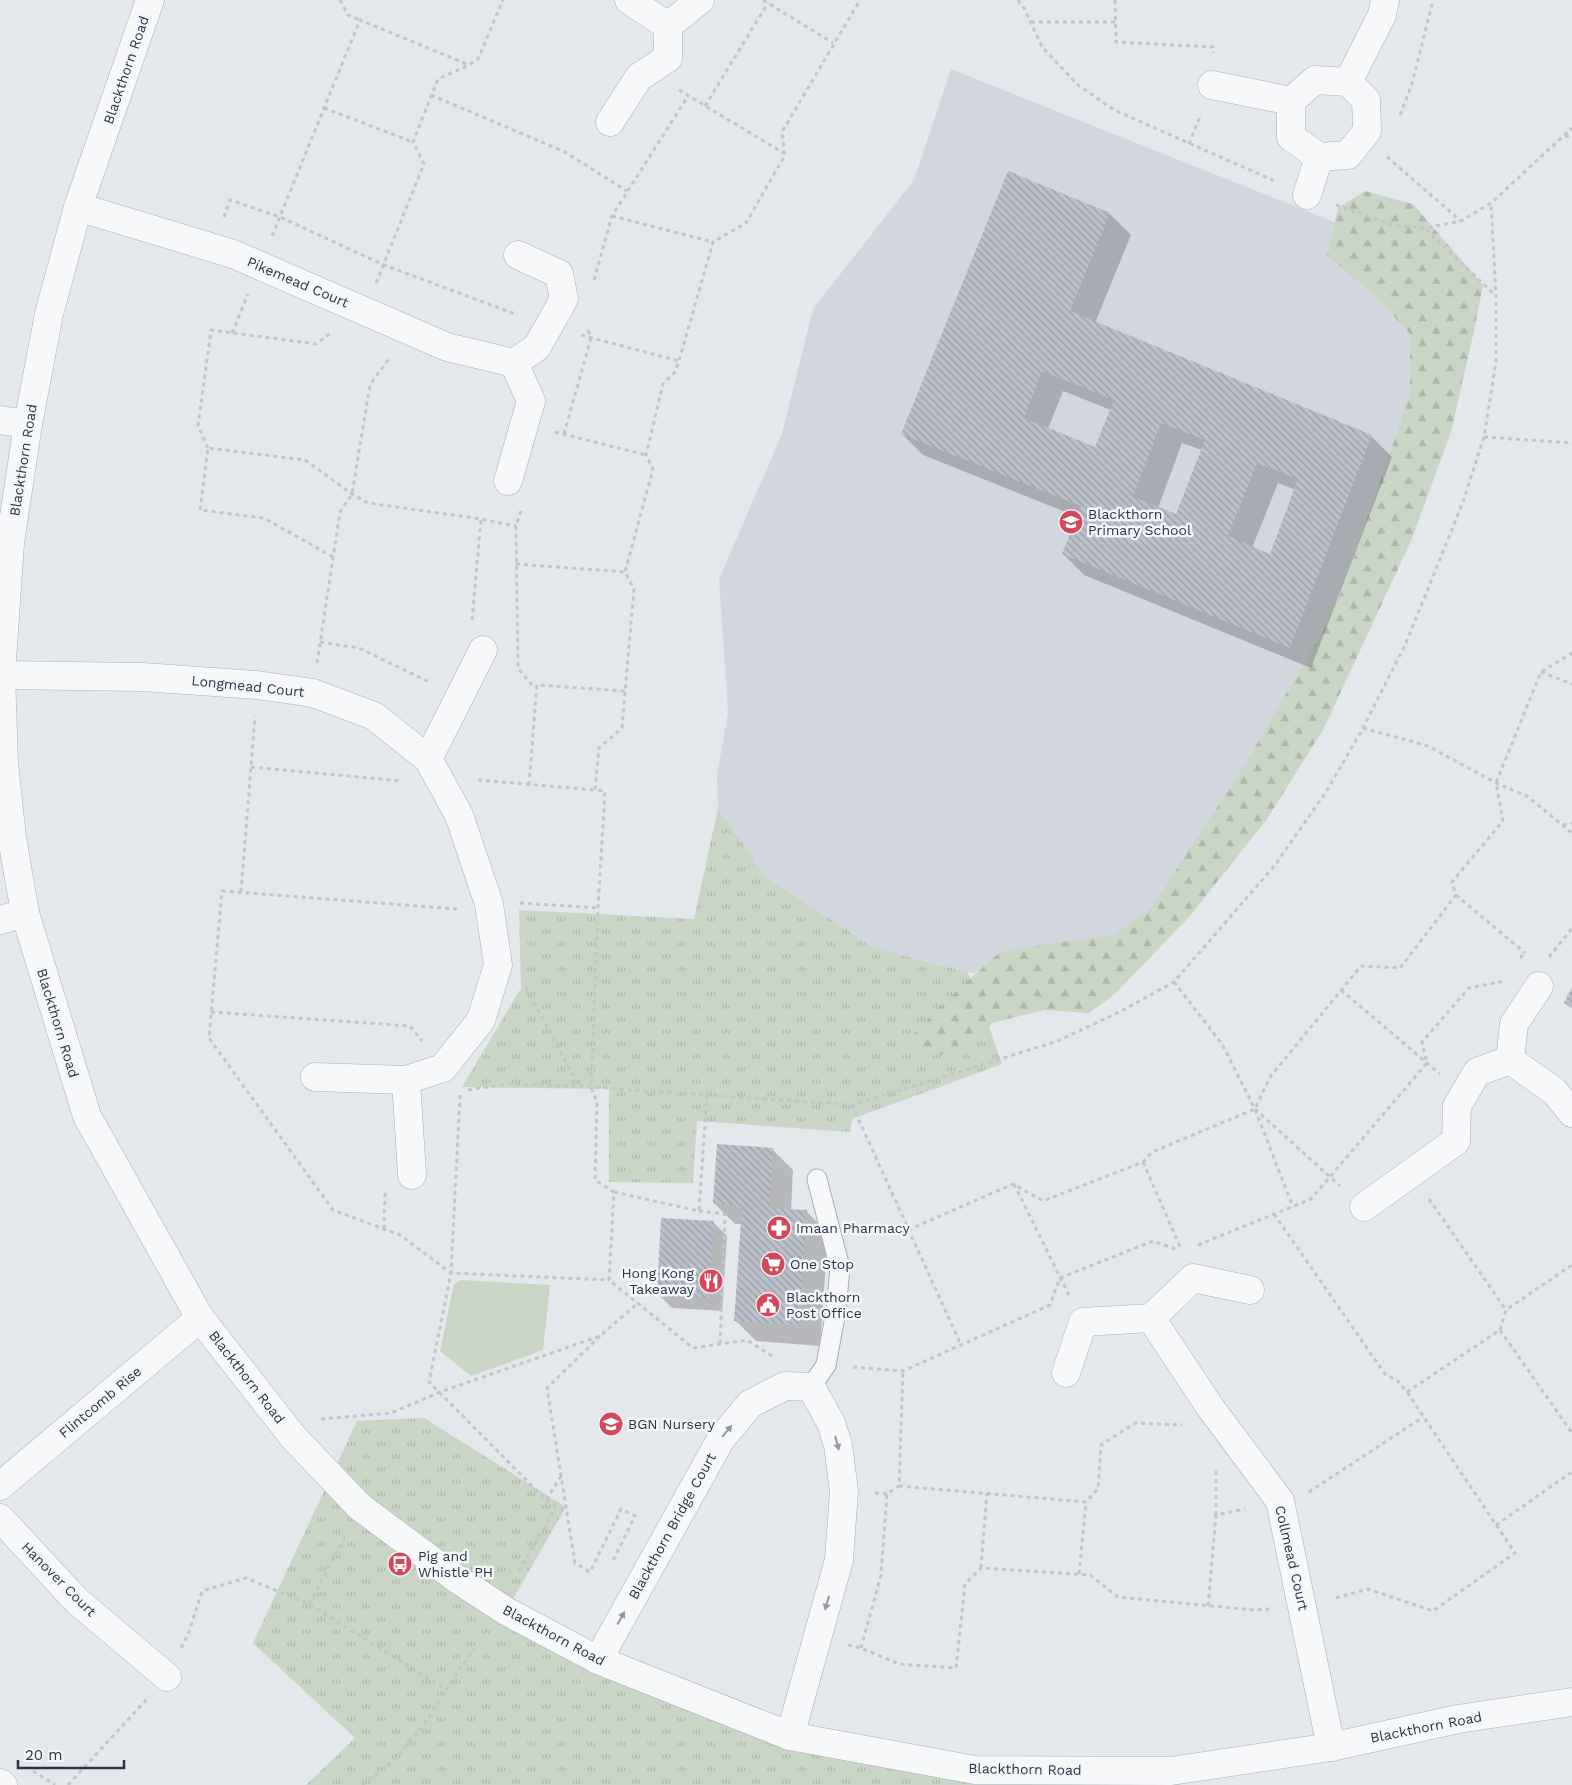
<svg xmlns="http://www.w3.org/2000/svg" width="1572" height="1785" font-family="'Work Sans',sans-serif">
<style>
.built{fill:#d2d6de}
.grass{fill:url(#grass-tufts)}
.forest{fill:url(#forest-firs)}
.green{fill:#c9d6c5}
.shadow{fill:#0003;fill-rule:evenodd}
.building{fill:url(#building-back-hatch);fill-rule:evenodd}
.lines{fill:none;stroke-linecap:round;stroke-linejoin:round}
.service-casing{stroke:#a9aeb7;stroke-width:21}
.minor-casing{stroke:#a9aeb7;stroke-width:29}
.tertiary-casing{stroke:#a9aeb7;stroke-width:29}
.path{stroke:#c2c5cb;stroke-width:3;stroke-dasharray:4 4;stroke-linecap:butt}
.service{stroke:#f7f8fa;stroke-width:19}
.minor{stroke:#f7f8fa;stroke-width:28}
.tertiary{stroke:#f7f8fa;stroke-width:28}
.oneway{fill:#9196a0}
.labels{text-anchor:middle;stroke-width:5;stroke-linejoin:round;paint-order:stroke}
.street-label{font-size:14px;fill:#2b3445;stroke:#f4f6f9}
.poi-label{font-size:14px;fill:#2b3445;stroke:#f4f6f9;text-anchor:start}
</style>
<defs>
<pattern id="grass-tufts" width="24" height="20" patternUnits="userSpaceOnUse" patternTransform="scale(1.25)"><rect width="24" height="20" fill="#c9d6c5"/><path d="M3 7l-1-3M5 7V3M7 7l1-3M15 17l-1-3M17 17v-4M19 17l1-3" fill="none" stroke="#adb8ab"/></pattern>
<pattern id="forest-firs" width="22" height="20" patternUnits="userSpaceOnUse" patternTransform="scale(1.25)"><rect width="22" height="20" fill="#c9d6c5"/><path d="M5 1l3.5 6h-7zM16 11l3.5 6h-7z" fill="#adb8ab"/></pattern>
<pattern id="building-back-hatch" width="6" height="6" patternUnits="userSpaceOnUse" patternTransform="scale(1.25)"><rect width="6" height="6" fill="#bbc0ca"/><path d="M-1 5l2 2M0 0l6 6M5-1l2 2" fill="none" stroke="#989da6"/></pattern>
</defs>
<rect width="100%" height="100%" fill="#e4e7ec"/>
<!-- built -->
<polygon class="built" points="951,69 1332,221 1456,317 1268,783 1090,982 967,972 875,948 767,878 718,808 717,776 728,713 719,579 782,434 813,309 914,180"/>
<!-- grass -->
<g class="grass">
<polygon points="718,808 767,878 875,948 967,972 977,992 1002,1064 852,1119 850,1132 697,1121 693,1183 609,1182 609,1089 462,1087 521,988 519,910 694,919"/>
<polygon points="424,1418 566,1507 506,1611 790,1736 975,1770 973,1785 306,1785 355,1738 253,1643 357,1421"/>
</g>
<!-- forest -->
<polygon class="forest" points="1365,191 1413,204 1483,285 1474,331 1451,432 1411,541 1324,728 1267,819 1190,916 1115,994 1089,1013 1044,1010 992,1023 962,1053 933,1055 916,1051 913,1034 951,996 999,953 1047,944 1115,935 1152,907 1244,766 1317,641 1343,588 1410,395 1410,334 1375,295 1327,255 1338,208"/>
<!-- green -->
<polygon class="green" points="461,1280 550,1285 543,1350 471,1376 440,1351 454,1284"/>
<!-- shadow -->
<g class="shadow">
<path d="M1110 214 1131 235 1095 323 1371 436 1392 457 1311 668 1084 575 1063 554 1078 517 923 455 902 434ZM1063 391 1111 410 1095 449 1048 429ZM1182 443 1202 450 1177 516 1158 508ZM1278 483 1296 490 1271 556 1252 548Z"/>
<polygon points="772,1149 793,1170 791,1210 807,1212 828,1233 820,1346 756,1341 735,1320 742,1224 735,1224 714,1203"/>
<polygon points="713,1222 727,1236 722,1311 672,1308 658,1294"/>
</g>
<!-- building -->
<g class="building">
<path d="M1008 171 1110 213 1070 311 1372 435 1290 648 1062 554 1081 506 901 434ZM1042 371 1114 400 1095 447 1024 418ZM1161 423 1205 440 1176 514 1133 497ZM1257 463 1298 479 1270 554 1228 536Z"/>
<polygon points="1572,987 1572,1008 1564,1003"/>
<polygon points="717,1144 773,1148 769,1208 807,1210 799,1325 734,1321 742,1206 713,1203"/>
<polygon points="661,1218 714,1221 709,1298 657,1295"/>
</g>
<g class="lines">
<defs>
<polyline id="service" points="811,1387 826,1365 836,1311 840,1268 817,1179"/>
<g id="minor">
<polyline points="629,0 668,26"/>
<polygon points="1315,80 1348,82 1366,100 1367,131 1348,155 1319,157 1291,137 1291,101"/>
<polyline points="1348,82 1382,15 1385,0"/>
<polyline points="1212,85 1291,101"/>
<polyline points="610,122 639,77 668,58 668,26 700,0"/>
<polyline points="1307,195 1319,157"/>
<polyline points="78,207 233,254 447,347 514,363"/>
<polyline points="0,420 28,424"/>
<polyline points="508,481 531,401 514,363 537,347 564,299 559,274 518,255"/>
<polyline points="1,675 143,677 257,685 313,693 374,716 428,759 459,815 489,904 498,965 481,1020 443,1068 406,1080 315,1077"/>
<polyline points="428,759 483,650"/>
<polyline points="0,920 25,913"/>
<polyline points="1510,1060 1554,1091 1572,1113"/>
<polyline points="406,1080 412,1175"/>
<polyline points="1364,1207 1456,1141 1457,1106 1477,1072 1510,1060 1514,1024 1539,986"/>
<polyline points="1151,1318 1210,1407 1280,1501 1331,1747"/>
<polyline points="1066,1373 1083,1322 1151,1318 1193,1278 1250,1290"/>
<polyline points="0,1486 200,1318"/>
<polyline points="0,1518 76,1600 167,1677"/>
<polyline points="598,1660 721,1439 750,1404 785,1386 811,1387 831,1423 838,1445 844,1491 839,1560 790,1736"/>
<polyline points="0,1783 3,1785"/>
</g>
<polyline id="tertiary" points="150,0 78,207 49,314 28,424 10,543 1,675 4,763 12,838 25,913 87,1116 200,1318 294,1438 360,1507 457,1579 506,1611 598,1660 790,1736 975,1770 1171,1771 1331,1747 1458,1719 1572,1702"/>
</defs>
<!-- service casing -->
<use href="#service" class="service-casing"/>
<!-- minor casing -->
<use href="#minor" class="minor-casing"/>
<!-- tertiary casing -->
<use href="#tertiary" class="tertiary-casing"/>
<!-- path -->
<g class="path">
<polyline points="340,0 348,15 360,20"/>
<polyline points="763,0 833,43"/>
<polyline points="1018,0 1024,8 1042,47 1078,85 1114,110 1277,182"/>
<polyline points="1115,0 1116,42 1213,47 1213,53"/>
<polyline points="1031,22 1115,22"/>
<polyline points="679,90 785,154"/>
<polyline points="431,95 565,152 627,191"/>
<polyline points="705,106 768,3"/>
<polyline points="324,108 413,142"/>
<polyline points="1400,115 1412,84 1433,0"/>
<polyline points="1565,136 1572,137"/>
<polyline points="1189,144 1201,114"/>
<polyline points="1387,157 1461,221"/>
<polyline points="1336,205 1392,225 1425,228 1461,221 1491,203 1572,128"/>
<polyline points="612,216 713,242"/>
<polyline points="224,217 230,200 280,217 384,265 518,315"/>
<polyline points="1426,229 1496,296"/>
<polyline points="272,236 360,20 469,65"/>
<polyline points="594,280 612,216 688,96"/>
<polyline points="376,283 424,164 413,142 438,79 469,65 478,59 503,0"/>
<polyline points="232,333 248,294"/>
<polyline points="581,335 679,361"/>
<polyline points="555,432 646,455"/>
<polyline points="564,434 591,338 587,327"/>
<polyline points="1484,437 1572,443"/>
<polyline points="208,448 198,426 211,330 316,344 332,332"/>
<polyline points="521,511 516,526 518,668 531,684 537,685"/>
<polyline points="333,557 264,518 200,510 208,448 305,460 352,494 368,503 481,519 516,526"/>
<polyline points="516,564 625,572"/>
<polyline points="472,620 481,519"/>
<polyline points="320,642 359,648 431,683"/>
<polyline points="317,663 340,512 352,494 370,385 390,357"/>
<polyline points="1541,672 1572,684"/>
<polyline points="1363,728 1428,746 1496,783 1527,796 1572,833"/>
<polyline points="251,767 402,781"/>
<polyline points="478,780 595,790"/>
<polyline points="529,785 537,685 625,691"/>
<polyline points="1563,825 1572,823"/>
<polyline points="241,892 255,716"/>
<polyline points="1456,895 1525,953"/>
<polyline points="520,903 598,908"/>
<polyline points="457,909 222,891 209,1038 333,1210 400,1235 451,1273 609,1280"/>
<polyline points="1549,957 1572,928"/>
<polyline points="1520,958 1525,953"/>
<polyline points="1174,982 1222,1044 1255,1109 1293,1207"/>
<polyline points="526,988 579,1086"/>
<polyline points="1341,990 1440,1074"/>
<polyline points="211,1012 410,1026 422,1041"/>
<polyline points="468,1090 508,1084 579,1086 852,1105 1058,1041 1123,1010 1174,982 1275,865 1326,792 1363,728 1406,643 1463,502 1484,437 1496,362 1496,296 1491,203"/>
<polyline points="460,1095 451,1273 429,1382 546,1500 561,1476"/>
<polyline points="852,1105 961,1345"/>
<polyline points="1255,1109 1340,1186"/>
<polyline points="1143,1162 1181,1249"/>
<polyline points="1014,1184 1069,1295"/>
<polyline points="614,1192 699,1211 707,1095"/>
<polyline points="1429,1199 1506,1310"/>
<polyline points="699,1211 725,1214 720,1344"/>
<polyline points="1274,1214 1385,1374 1398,1381 1407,1392 1515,1553 1433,1611 1368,1589 1332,1599"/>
<polyline points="384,1229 385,1192"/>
<polyline points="908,1230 1013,1184 1043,1201 1143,1162 1152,1152 1255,1109 1270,1077 1361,966 1400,968 1456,895 1452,882 1503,821 1496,783 1541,672 1572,653"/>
<polyline points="1198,1245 1311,1199 1427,1063 1422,1042 1469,988 1500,982 1502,981"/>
<polyline points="1500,1330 1572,1433"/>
<polyline points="600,1336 547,1388 575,1563 590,1572 621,1509 635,1516 612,1563"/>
<polyline points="772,1356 747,1340 693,1348 609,1280 614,1192 595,1180 597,1102 591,1087 598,908 605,791 595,790 599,748 622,728 634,589 625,572 653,469 646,455 663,384 676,371 713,242 746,223 785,155 782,132 860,0"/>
<polyline points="853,1367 903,1371 1050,1305 1060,1278 1153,1241 1178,1250"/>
<polyline points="1407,1392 1500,1330 1506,1310 1572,1265"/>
<polyline points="321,1419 391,1413 440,1392 600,1336 638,1303"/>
<polyline points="1216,1471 1216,1515"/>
<polyline points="899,1486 1086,1502 1098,1489 1101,1445 1135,1423 1182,1425"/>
<polyline points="1309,1492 1423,1417"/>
<polyline points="875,1493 887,1494"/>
<polyline points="546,1500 567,1513"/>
<polyline points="1496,1525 1572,1472"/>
<polyline points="981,1568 987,1493"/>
<polyline points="519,1571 556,1507"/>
<polyline points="1079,1574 1086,1502"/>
<polyline points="309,1604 345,1537"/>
<polyline points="1208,1606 1216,1515 1245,1509"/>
<polyline points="848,1645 861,1648 899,1664 956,1668 965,1584 981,1568 1090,1575 1118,1597 1254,1610 1269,1609"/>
<polyline points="181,1648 188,1635 202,1591 246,1578 309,1604 447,1690"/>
<polyline points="861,1648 881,1575 887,1494 899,1486 903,1371"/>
<polyline points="33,1771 55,1785"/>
<polyline points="68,1785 146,1700"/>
<polyline points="362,1785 394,1761 424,1724 474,1648"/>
</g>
<!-- service -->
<use href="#service" class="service"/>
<!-- minor -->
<use href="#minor" class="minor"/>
<!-- tertiary -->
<use href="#tertiary" class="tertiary"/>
</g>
<!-- one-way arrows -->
<defs><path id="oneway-solid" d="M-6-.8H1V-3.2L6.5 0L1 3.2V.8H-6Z" transform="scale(1.25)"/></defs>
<g class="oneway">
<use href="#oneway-solid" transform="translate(727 1431) rotate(-50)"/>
<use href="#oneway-solid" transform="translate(837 1443) rotate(75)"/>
<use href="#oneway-solid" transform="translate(827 1603) rotate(106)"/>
<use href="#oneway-solid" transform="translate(621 1618) rotate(-61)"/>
</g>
<!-- icons -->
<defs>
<symbol id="school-disc" viewBox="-11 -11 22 22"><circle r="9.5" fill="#d1495b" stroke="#f4f6f9"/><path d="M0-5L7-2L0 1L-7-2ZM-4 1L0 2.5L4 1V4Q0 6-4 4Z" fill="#fff"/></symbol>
<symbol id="pharmacy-disc" viewBox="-11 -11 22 22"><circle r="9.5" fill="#d1495b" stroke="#f4f6f9"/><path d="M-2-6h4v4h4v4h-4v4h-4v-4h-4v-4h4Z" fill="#fff"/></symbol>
<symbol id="supermarket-disc" viewBox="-11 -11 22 22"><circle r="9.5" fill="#d1495b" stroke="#f4f6f9"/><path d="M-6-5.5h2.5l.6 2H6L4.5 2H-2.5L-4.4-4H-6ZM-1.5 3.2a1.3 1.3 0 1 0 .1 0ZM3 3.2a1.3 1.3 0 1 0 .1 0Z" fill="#fff"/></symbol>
<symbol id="restaurant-disc" viewBox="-11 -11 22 22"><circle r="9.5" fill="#d1495b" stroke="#f4f6f9"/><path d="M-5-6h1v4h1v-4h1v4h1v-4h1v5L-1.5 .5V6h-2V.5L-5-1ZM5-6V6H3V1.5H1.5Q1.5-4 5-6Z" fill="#fff"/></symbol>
<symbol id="civic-disc" viewBox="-11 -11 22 22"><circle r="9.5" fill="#d1495b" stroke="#f4f6f9"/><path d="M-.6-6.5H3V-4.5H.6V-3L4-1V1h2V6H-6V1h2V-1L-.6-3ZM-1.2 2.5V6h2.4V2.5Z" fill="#fff"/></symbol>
<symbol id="bus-disc" viewBox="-11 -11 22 22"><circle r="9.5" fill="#d1495b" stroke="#f4f6f9"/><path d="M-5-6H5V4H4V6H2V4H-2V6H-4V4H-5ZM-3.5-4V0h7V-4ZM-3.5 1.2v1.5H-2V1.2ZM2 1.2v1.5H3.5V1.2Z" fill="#fff"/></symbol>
</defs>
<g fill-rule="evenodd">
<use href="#school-disc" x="1057" y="508" width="28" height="28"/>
<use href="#pharmacy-disc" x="765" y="1214" width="28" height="28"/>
<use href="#supermarket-disc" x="759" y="1250" width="28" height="28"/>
<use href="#restaurant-disc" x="697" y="1267" width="28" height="28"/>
<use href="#civic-disc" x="754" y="1291" width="28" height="28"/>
<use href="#school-disc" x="597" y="1410" width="28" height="28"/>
<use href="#bus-disc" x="386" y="1550" width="28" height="28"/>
</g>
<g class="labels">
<!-- street labels -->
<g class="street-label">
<text transform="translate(126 70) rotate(-71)" y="5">Blackthorn Road</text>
<text transform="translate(298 282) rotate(23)" y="5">Pikemead Court</text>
<text transform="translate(23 460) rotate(-81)" y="5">Blackthorn Road</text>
<text transform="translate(248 686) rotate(6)" y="5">Longmead Court</text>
<text transform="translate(58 1023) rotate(73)" y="5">Blackthorn Road</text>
<text transform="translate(247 1377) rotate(52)" y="5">Blackthorn Road</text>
<text transform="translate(100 1402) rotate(-40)" y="5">Flintcomb Rise</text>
<text transform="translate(672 1526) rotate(-61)" y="5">Blackthorn Bridge Court</text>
<text transform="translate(1292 1558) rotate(77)" y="5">Collmead Court</text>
<text transform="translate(59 1579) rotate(45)" y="5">Hanover Court</text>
<text transform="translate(554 1635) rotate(28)" y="5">Blackthorn Road</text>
<text transform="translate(1426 1727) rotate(-11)" y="5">Blackthorn Road</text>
<text transform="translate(1025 1769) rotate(1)" y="5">Blackthorn Road</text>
</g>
<!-- poi labels -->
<g class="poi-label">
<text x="1088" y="519">Blackthorn<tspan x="1088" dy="16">Primary School</tspan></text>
<text x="796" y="1233">Imaan Pharmacy</text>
<text x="790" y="1269">One Stop</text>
<text x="694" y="1278" text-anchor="end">Hong Kong<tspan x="694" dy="16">Takeaway</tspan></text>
<text x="786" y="1302">Blackthorn<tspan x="786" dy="16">Post Office</tspan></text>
<text x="628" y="1429">BGN Nursery</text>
<text x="418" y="1561">Pig and<tspan x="418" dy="16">Whistle PH</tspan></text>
</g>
</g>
<!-- scale -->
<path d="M18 1760v8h106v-8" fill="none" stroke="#2b3445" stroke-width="2.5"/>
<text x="25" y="1760" font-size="15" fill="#2b3445" stroke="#f4f6f9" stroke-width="4" paint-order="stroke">20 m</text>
</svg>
